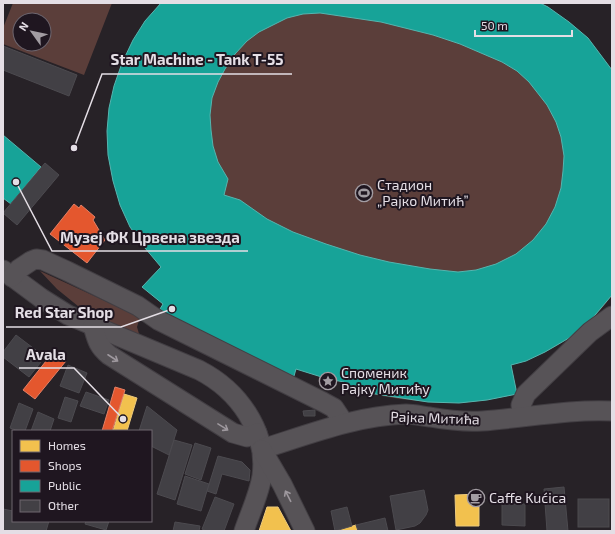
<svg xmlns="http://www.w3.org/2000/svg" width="615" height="534" font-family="'Exo 2',sans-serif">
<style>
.green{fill:#5b3e3a;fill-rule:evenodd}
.homes{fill:#f2c14e;stroke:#eeca7b}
.shops{fill:#e4572e;stroke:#e48065}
.public{fill:#17a398;stroke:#54b5af;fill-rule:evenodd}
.building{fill:#424045;stroke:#4c4a4f}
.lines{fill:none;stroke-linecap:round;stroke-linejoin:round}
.minor-casing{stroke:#423e43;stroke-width:21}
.minor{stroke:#575357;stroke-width:19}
.oneway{stroke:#9e989e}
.labels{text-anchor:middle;stroke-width:4;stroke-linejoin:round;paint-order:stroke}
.poi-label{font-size:14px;fill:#e4dee5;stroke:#1f1620;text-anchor:start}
.street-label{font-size:14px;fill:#e4dee5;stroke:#1f1620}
.leader{fill:none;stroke:#e4dee5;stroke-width:1.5}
.callout-dot{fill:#e4dee5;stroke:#1f1620;stroke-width:1.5}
.callout-label{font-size:15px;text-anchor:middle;font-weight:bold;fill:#e4dee5;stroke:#1f1620;stroke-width:4;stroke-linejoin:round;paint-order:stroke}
</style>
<rect width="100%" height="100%" fill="#272227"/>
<!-- green -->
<g class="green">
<path d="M13 3H112L84 75 3 44V28ZM20 20H44V44H20Z"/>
<path d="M161 3H540L569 22 588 38 612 70V295C588 330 551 354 511 365L517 394C498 398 479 402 459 403 421 404 381 396 343 389L344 382 328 379 296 369 294 376 260 363 175 320 160 309 163 304 142 287 161 267 145 248 130 227 120 205 113 181 108 155 107 131 109 108 145 21Z"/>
<polygon points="40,271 140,317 137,327 140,337 89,315 57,289"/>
</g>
<!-- homes -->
<g class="homes">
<polygon points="124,394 137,398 127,431 113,431"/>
<polygon points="479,494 479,526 456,526 455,495"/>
<polygon points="267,507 278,507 291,531 259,531"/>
<polygon points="356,525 358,531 335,531"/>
</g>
<!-- shops -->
<g class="shops">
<polygon points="74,204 79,208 81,205 95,217 93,220 105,240 87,263 50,234"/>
<polygon points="54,351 66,361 35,399 23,390"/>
<polygon points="115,387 125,390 112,431 102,431"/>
</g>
<!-- public -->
<g class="public">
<path d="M161 3H540L548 7 569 22 588 38 612 70V295L590 321 569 338 545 352 526 361 511 365 517 394 487 400 459 403 428 402 343 389 344 382 328 379 296 369 294 376 260 363 175 320 160 309 163 304 142 287 161 267 145 248 130 227 120 205 113 181 108 155 107 131 109 108 114 86 122 63 133 40 145 21ZM320 13 381 22 433 35 460 44 502 62 517 71 529 82 547 105 556 122 561 137 564 156 563 171 561 188 555 207 546 224 533 240 516 254 496 264 476 270 458 272 430 269 389 262 360 255 326 244 293 232 267 219 240 200 224 195 228 179 218 162 213 146 211 130 210 115 212 98 218 82 225 69 235 54 247 41 259 32 287 18 303 14Z"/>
<polygon points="3,135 41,167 11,204 3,198"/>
</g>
<!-- building -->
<g class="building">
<polygon points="3,46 77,75 69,96 3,70"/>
<polygon points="45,163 59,175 17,225 3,213"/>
<polygon points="16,335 45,357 29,377 3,357 3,352"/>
<polygon points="68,365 87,373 79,393 60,386"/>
<polygon points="86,392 109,400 104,414 80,406"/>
<polygon points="65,397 78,401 71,422 58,418"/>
<polygon points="19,403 33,409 25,431 19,431 10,428"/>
<polygon points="147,406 177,430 169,455 151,446 151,431 139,431"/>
<polygon points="315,410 315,416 304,416 303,411"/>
<polygon points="38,412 54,419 50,431 31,431"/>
<polygon points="174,440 192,445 175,500 157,494"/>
<polygon points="195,443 211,448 201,480 185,474"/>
<polygon points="218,456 242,462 250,470 249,481 222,474 216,494 207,491"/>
<polygon points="185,476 209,484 201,511 177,504"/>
<polygon points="564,487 568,531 547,531 544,489"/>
<polygon points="424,490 428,510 426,515 420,523 415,526 396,530 390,496"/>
<polygon points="215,497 234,504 224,531 206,531 202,529"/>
<rect x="578" y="499" width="31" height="28"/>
<polygon points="502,504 525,504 525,526 502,525"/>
<polygon points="347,507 352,526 335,531 331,511"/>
<polygon points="3,509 13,511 13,521 49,521 46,531 3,531"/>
<polygon points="385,518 388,531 358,531 356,525"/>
<polygon points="86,521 109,521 106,530 85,524"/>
<polygon points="175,522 200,526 199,531 173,531"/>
</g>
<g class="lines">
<defs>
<g id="minor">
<path d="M3 270 41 298 68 315 199 370C238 390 268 431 262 476 259 495 250 513 244 531"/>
<polyline points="12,277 19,269 31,261 36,259 43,260 67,271 138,306 158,320 323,402 334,408 344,423"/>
<path d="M93 326C97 340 98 346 109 355L233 433 247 437 257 433"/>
<polyline points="523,416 521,405 526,394 590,332 612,316"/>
<path d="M262 449C310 434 355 416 406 414 414 414 422 416 430 417 447 420 465 422 482 421 525 418 568 409 612 411"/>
<polyline points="262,450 282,484 305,531"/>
</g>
</defs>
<!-- minor casing -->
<use href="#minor" class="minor-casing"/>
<!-- minor -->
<use href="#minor" class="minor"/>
</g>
<!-- one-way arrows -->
<defs><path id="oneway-shaft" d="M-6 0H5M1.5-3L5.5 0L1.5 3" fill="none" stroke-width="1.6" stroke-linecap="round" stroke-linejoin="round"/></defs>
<g class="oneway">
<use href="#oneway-shaft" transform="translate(113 358) rotate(33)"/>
<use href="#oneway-shaft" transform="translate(223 427) rotate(32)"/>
<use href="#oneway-shaft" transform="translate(288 496) rotate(-117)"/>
</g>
<!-- icons -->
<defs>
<symbol id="stadium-ring" viewBox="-11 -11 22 22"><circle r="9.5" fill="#1f1620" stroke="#a29ca2" stroke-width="1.5"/><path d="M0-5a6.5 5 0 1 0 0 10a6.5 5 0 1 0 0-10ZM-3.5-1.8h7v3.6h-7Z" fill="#a29ca2"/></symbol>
<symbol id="sight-ring" viewBox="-11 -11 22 22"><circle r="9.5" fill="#1f1620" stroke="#a29ca2" stroke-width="1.5"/><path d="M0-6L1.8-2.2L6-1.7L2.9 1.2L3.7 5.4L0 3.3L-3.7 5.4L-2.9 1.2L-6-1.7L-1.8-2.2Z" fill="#a29ca2"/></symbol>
<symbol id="cafe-ring" viewBox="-11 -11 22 22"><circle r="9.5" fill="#1f1620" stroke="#a29ca2" stroke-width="1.5"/><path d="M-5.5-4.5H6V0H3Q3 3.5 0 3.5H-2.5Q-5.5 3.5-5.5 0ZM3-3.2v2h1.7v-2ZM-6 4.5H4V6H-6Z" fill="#a29ca2"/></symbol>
</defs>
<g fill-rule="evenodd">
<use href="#stadium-ring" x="354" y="183" width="20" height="20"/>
<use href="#sight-ring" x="318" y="371" width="20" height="20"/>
<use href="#cafe-ring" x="466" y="488" width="20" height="20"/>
</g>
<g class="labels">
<!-- poi labels -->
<g class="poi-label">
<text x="377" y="190">Стадион<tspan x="377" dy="16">„Рајко Митић”</tspan></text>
<text x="341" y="378">Споменик<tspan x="341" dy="16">Рајку Митићу</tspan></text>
<text x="489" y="503">Caffe Kućica</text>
</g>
<!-- street labels -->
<g class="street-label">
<text transform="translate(435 418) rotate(2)" y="5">Рајка Митића</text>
</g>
</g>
<!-- callouts -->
<path class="leader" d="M74 148L102 74H292M16 182L52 251H248M172 309L121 327H6M123 419L74 368H19"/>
<g class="callout-dot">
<circle cx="74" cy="148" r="4"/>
<circle cx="16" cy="182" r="4"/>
<circle cx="172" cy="309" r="4"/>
<circle cx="123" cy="419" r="4"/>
</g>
<g class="callout-label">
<text x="197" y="65">Star Machine - Tank T-55</text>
<text x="150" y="243">Музеј ФК Црвена звезда</text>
<text x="64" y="318">Red Star Shop</text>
<text x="46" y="360">Avala</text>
</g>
<!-- border -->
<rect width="615" height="534" fill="none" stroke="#e4dee5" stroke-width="8"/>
<!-- legend -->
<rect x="12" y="430" width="140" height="92" fill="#1f1620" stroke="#6e666f"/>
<rect x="20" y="440" width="20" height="12" fill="#f2c14e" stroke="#6e666f"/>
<text x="48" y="450" font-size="12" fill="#e4dee5">Homes</text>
<rect x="20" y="460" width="20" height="12" fill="#e4572e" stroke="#6e666f"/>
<text x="48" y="470" font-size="12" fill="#e4dee5">Shops</text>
<rect x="20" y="480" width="20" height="12" fill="#17a398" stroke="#6e666f"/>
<text x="48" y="490" font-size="12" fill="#e4dee5">Public</text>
<rect x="20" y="500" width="20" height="12" fill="#424045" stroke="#6e666f"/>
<text x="48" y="510" font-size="12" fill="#e4dee5">Other</text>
<!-- north arrow -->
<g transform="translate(32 32) rotate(303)"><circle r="19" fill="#1f1620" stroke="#6e666f"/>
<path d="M0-3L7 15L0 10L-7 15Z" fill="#a29ca2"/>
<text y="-6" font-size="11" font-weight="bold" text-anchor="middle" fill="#e4dee5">N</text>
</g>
<!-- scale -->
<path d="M475 30v6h97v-6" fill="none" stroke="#e4dee5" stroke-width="2"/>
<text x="481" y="30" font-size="12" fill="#e4dee5" stroke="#1f1620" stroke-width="3" paint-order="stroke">50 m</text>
</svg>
